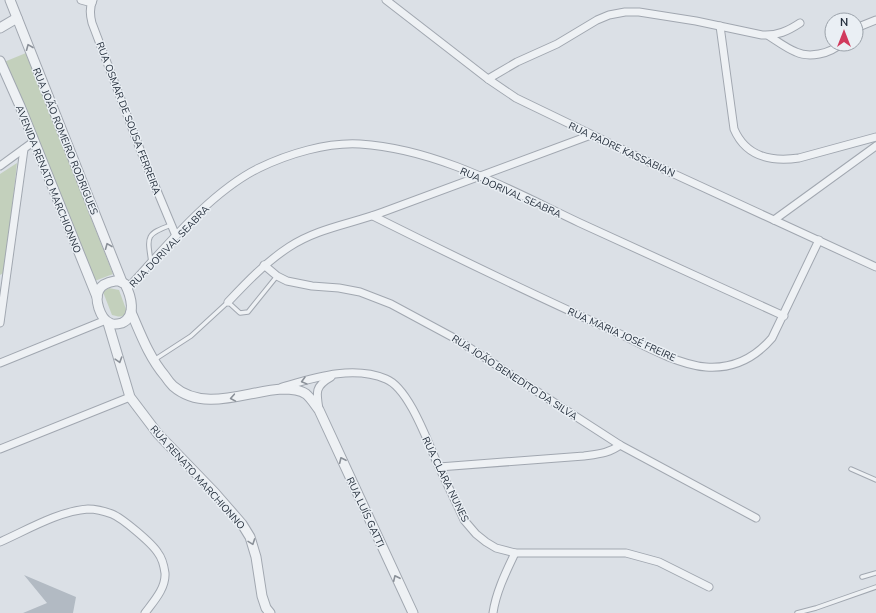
<svg xmlns="http://www.w3.org/2000/svg" width="876" height="613" font-family="'Nunito Sans',sans-serif">
<style>
.green{fill:#c3d0bc}
.building{fill:#b2bac3}
.lines{fill:none;stroke-linecap:round;stroke-linejoin:round}
.service-casing{stroke:#a1a7b0;stroke-width:5.5}
.minor-casing{stroke:#a1a7b0;stroke-width:9}
.tertiary-casing{stroke:#a1a7b0;stroke-width:11}
.service{stroke:#eef1f4;stroke-width:3.5}
.minor{stroke:#eef1f4;stroke-width:7}
.tertiary{stroke:#eef1f4;stroke-width:9}
.oneway{stroke:#8a9098}
.labels{text-anchor:middle;stroke-width:3;stroke-linejoin:round;paint-order:stroke}
.street-label{font-size:10px;fill:#252f3c;stroke:#eaeff4}
</style>
<rect width="100%" height="100%" fill="#dbe0e6"/>
<!-- green -->
<g class="green">
<polygon points="26,53 27,54 32,68 113,274 92,282 4,62"/>
<polygon points="17,163 5,272 0,275 0,174"/>
<path d="M109 288 119 290 127 312C123 318 119 317 112 315L103 292Z"/>
</g>
<!-- building -->
<polygon class="building" points="24,575 76,597 73,613 23,613 47,603"/>
<g class="lines">
<defs>
<g id="service">
<path d="M151 262C147 236 146 234 171 225"/>
<polyline points="154,360 191,336 228,302 240,313 248,312 277,276"/>
<polyline points="851,469 876,480"/>
<polyline points="862,577 876,573"/>
<polyline points="797,613 816,608 876,587"/>
</g>
<g id="minor">
<polyline points="81,0 92,3"/>
<path d="M93 0C89 8 90 15 92 23L143 157 176 236"/>
<polyline points="386,0 488,79 516,98 661,168 876,267"/>
<path d="M720 26 734 129C746 157 771 162 799 158L876 137"/>
<polyline points="856,28 876,20"/>
<path d="M769 36C777 41 786 48 796 52 809 58 830 54 840 44"/>
<path d="M488 79 517 62 557 44 597 20 609 15 625 12H639L696 21 762 35C777 36 788 31 800 23"/>
<polyline points="0,166 33,142"/>
<path d="M373 216C453 256 534 295 616 332 641 344 678 365 706 367 733 369 754 359 772 338L819 240"/>
<polyline points="774,220 876,146"/>
<polyline points="264,265 277,276 287,281 312,286 339,288 360,292 391,304 456,339 620,445 756,518"/>
<path d="M127 289C164 249 210 192 259 168 288 154 327 142 360 144 438 149 510 190 580 223 647 254 716 285 784 316"/>
<path d="M228 302C247 282 266 262 289 247 318 228 351 224 383 212 452 187 521 161 591 135"/>
<polyline points="0,323 24,149"/>
<polyline points="0,363 106,320"/>
<path d="M282 387C314 378 352 365 386 379 409 388 428 443 438 465 447 484 456 502 464 520L476 534 486 542 496 548 515 553H626L659 562 709 587"/>
<path d="M319 409C316 392 315 386 331 377"/>
<polyline points="0,449 130,397"/>
<path d="M439 467 584 456C598 454 610 453 620 445"/>
<path d="M0 542C27 530 59 511 88 509 96 509 104 511 112 514 122 518 152 543 158 553 162 558 164 566 165 573 166 588 154 601 145 613"/>
<path d="M493 613C496 592 506 572 515 553"/>
</g>
<g id="tertiary">
<polyline points="10,0 122,282"/>
<polyline points="0,28 17,18"/>
<polyline points="0,61 20,106 97,297"/>
<path d="M115 281H119L125 284C131 296 137 316 122 323 118 324 113 325 110 323 100 319 94 299 99 290 102 284 109 282 115 281Z"/>
<path d="M131 312C141 335 149 357 165 376 167 379 170 383 173 386 204 413 247 391 282 389 290 389 299 389 306 394 311 398 315 405 319 410L413 613"/>
<polyline points="108,323 130,397 158,434 215,493 242,524 250,537 256,557 262,596 266,608 270,613"/>
</g>
</defs>
<!-- service casing -->
<use href="#service" class="service-casing"/>
<!-- minor casing -->
<use href="#minor" class="minor-casing"/>
<!-- tertiary casing -->
<use href="#tertiary" class="tertiary-casing"/>
<!-- service -->
<use href="#service" class="service"/>
<!-- minor -->
<use href="#minor" class="minor"/>
<!-- tertiary -->
<use href="#tertiary" class="tertiary"/>
</g>
<!-- one-way arrows -->
<defs><path id="oneway-chevron" d="M-2-3.5L2.5 0L-2 3.5" fill="none" stroke-width="1.6" stroke-linecap="round" stroke-linejoin="round"/></defs>
<g class="oneway">
<use href="#oneway-chevron" transform="translate(29 47) rotate(-112)"/>
<use href="#oneway-chevron" transform="translate(108 246) rotate(-112)"/>
<use href="#oneway-chevron" transform="translate(119 360) rotate(73)"/>
<use href="#oneway-chevron" transform="translate(304 381) rotate(165)"/>
<use href="#oneway-chevron" transform="translate(233 398) rotate(170)"/>
<use href="#oneway-chevron" transform="translate(342 460) rotate(-115)"/>
<use href="#oneway-chevron" transform="translate(252 542) rotate(70)"/>
<use href="#oneway-chevron" transform="translate(396 578) rotate(-115)"/>
</g>
<g class="labels">
<!-- street labels -->
<g class="street-label">
<text transform="translate(129 118) rotate(69)" y="4">RUA OSMAR DE SOUSA FERREIRA</text>
<text transform="translate(66 141) rotate(68)" y="4">RUA JOÃO ROMEIRO RODRIGUES</text>
<text transform="translate(622 149) rotate(25)" y="4">RUA PADRE KASSABIAN</text>
<text transform="translate(49 179) rotate(68)" y="4">AVENIDA RENATO MARCHIONNO</text>
<text transform="translate(511 192) rotate(24)" y="4">RUA DORIVAL SEABRA</text>
<text transform="translate(169 246) rotate(-46)" y="4">RUA DORIVAL SEABRA</text>
<text transform="translate(622 334) rotate(24)" y="4">RUA MARIA JOSÉ FREIRE</text>
<text transform="translate(515 377) rotate(33)" y="4">RUA JOÃO BENEDITO DA SILVA</text>
<text transform="translate(198 477) rotate(48)" y="4">RUA RENATO MARCHIONNO</text>
<text transform="translate(446 479) rotate(64)" y="4">RUA CLARA NUNES</text>
<text transform="translate(366 512) rotate(65)" y="4">RUA LUÍS GATTI</text>
</g>
</g>
<!-- north arrow -->
<g transform="translate(844 32)"><circle r="19" fill="#eaeff4" stroke="#9ba2aa"/>
<path d="M0-3L7 15L0 10L-7 15Z" fill="#d13a5d"/>
<text y="-6" font-size="11" font-weight="bold" text-anchor="middle" fill="#252f3c">N</text>
</g>
</svg>
